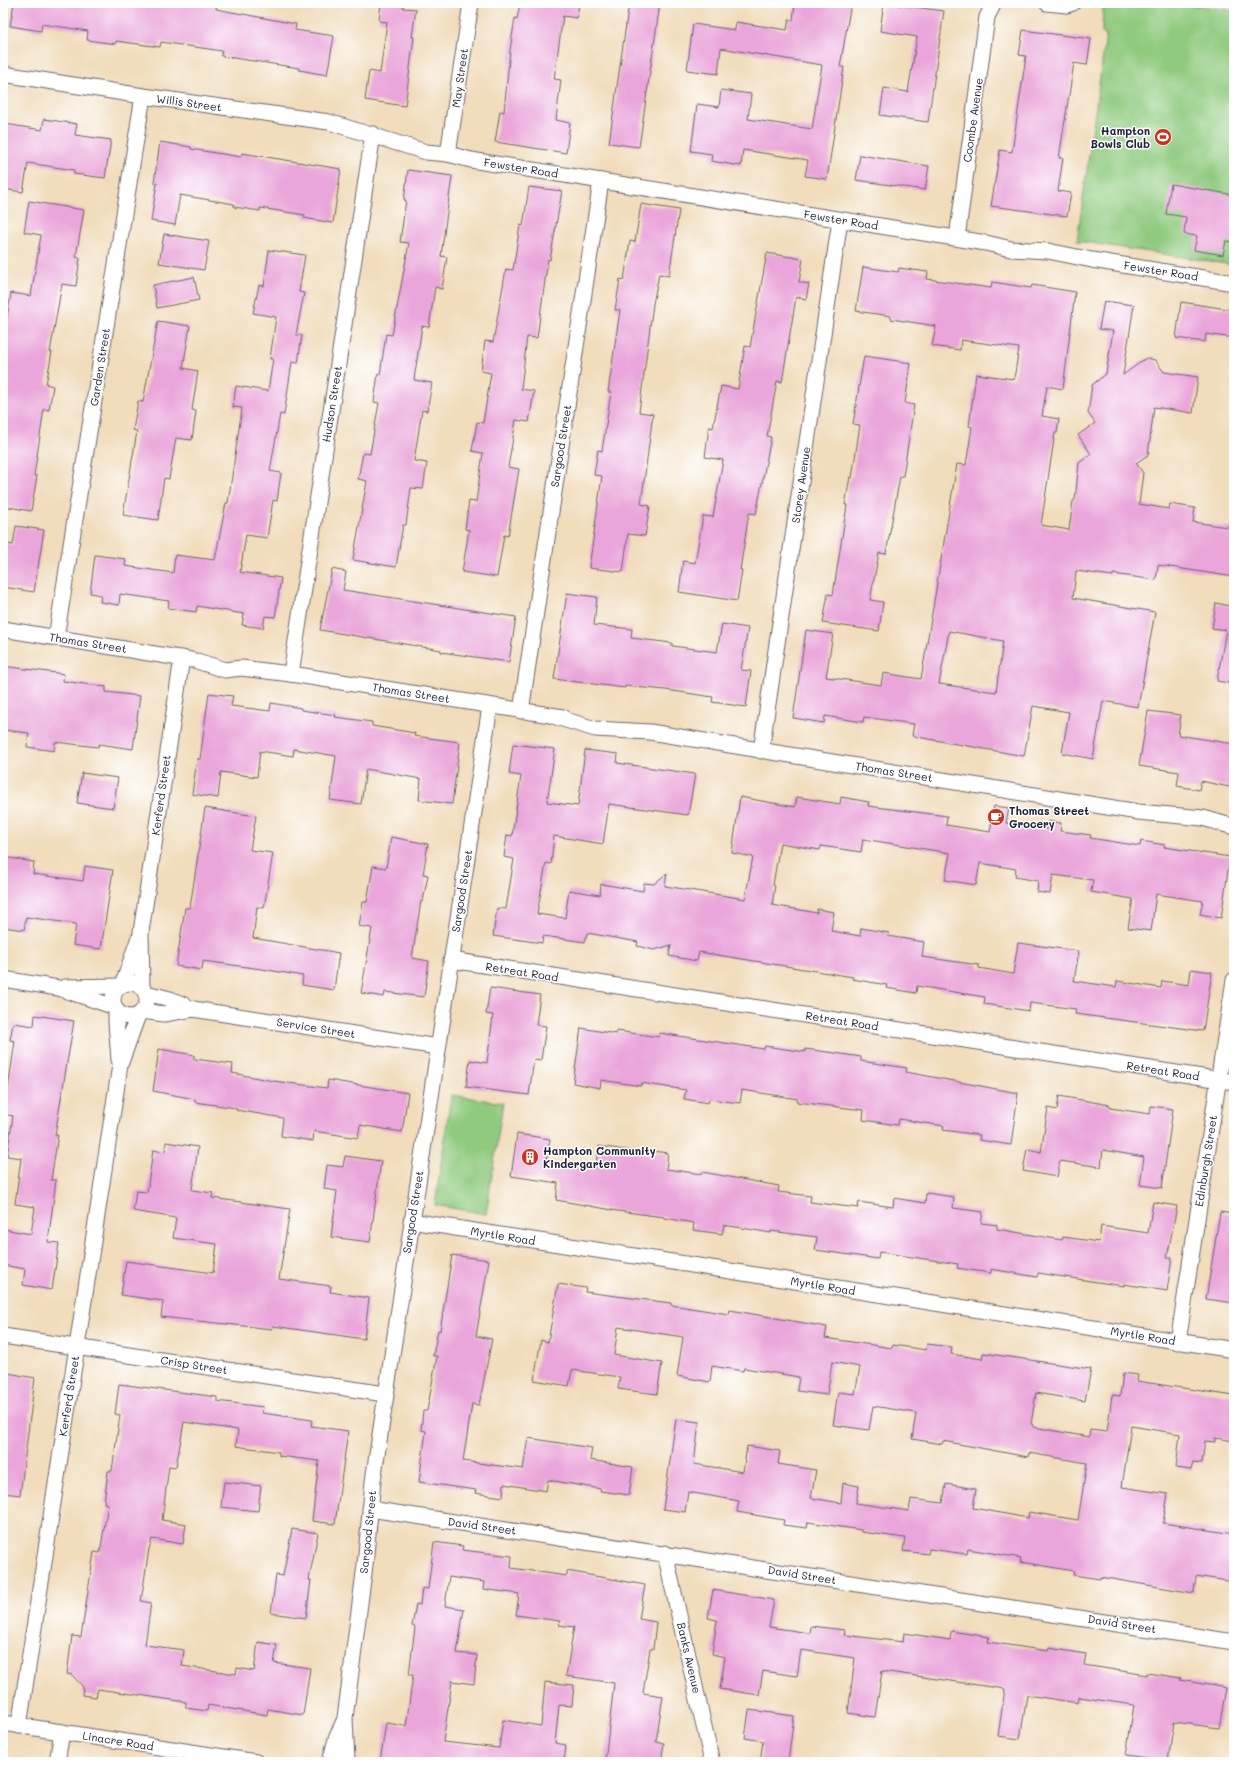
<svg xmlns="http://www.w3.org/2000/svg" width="1237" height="1765" font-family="Mali,sans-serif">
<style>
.green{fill:#8fca7e;stroke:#58765c}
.building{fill:#eaa5da;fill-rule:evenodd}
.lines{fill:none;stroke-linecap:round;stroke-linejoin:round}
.street-casing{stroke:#6a6368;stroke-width:17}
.street{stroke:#fff;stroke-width:15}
.labels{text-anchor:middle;stroke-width:3;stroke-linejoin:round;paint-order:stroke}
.street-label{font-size:11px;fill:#22223b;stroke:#fff}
.poi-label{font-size:11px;font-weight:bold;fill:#22223b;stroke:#fff;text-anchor:start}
</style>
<rect width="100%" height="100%" fill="#fff"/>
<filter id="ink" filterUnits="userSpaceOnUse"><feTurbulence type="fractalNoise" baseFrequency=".025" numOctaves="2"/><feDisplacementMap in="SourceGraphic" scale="8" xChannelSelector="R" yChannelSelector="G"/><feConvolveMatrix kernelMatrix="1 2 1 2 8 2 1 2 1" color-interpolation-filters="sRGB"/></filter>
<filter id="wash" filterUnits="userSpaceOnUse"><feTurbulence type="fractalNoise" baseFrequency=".012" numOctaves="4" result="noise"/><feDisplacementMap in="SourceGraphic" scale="16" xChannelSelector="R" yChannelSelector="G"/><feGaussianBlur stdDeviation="0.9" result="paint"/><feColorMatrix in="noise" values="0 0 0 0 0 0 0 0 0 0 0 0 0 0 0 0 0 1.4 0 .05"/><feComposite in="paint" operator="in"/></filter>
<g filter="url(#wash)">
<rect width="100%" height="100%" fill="#f1dcbb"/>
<!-- green -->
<g class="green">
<polygon points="1103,3 1182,3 1234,11 1234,265 1077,241 1106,34 1102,33"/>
<polygon points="451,1095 503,1103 486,1214 435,1205"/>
</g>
<g id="blocks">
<!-- building -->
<g class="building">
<polygon points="14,3 217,3 216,9 296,24 295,30 334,36 327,75 299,70 299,68 221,56 222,51 161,42 160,47 116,41 116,44 87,40 88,31 42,24 41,31 10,26"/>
<polygon points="381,3 403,3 403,8 416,9 412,37 414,37 405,106 365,100 369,71 380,73 387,22 379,21"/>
<polygon points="520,3 579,3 577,18 563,16 554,79 561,80 556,120 570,123 566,153 495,142 500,111 504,112 510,50 515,18 517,19"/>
<polygon points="629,3 660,3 639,147 609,143"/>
<polygon points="795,3 851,3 840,67 844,67 827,179 805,176 808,160 743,150 741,166 711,161 712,154 691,151 697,104 719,107 721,90 751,94 748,119 812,129 822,65 721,48 718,74 687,70 693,24 735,30 736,22 787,30 789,19 793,20"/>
<polygon points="884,3 944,11 928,122 880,115 884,88 908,92 917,37 880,31"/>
<polygon points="1023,30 1091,39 1087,65 1074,63 1059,158 1063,158 1058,191 1071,193 1067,216 991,206 1000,150 1012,152 1026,56 1019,55"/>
<polygon points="44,119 77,124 75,135 111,140 105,178 74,174 74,170 28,163 23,192 3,189 3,137 5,124 42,130"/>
<polygon points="160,142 191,147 191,149 241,157 242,153 341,169 333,223 304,218 305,215 260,208 260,211 234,207 234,204 180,195 175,225 151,221 157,183 154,183"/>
<polygon points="860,155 929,166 925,190 856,180"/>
<polygon points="408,170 452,176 441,256 447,257 442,289 435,287 429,327 422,326 414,380 432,383 427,411 422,410 414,461 427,463 423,489 411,488 406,525 403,525 396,567 353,560 367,481 358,479 363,453 370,454 379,403 374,402 378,374 380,375 386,334 392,335 409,243 400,242 406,200 404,200"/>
<polygon points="1171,184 1234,195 1234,242 1226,241 1223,255 1194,250 1197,236 1184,234 1186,217 1166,214"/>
<polygon points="529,187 562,191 550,260 548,259 537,338 527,337 521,389 534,391 529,422 516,420 508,467 519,469 508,536 504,535 497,577 462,572 469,530 465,529 469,501 476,502 483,453 472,451 477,422 483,423 491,373 481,371 485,341 493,342 506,269 513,270 520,225 523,226"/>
<polygon points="29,201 84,210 76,257 80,258 76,286 62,284 50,352 52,352 46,384 53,386 49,410 44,409 34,476 37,476 31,511 3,506 3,342 11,293 31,296 41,235 24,232"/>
<polygon points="641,204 679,210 669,276 659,274 653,304 639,412 653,414 641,504 650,506 645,536 628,534 623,572 589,568 602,476 594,475 598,450 602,451 611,392 608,392 620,310 615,310 620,279 624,280 630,241 635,242"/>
<polygon points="164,234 209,241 204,270 159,263"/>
<polygon points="269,250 305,255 299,292 304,293 296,335 302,335 298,363 292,362 284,415 280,414 270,471 281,473 277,501 273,500 267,538 246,535 240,572 281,578 275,617 265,616 263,628 242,625 244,614 197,606 196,612 168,608 169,601 120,594 119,605 100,602 101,595 90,593 95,555 126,559 125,566 173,573 175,555 215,560 226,503 228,503 242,408 233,407 236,386 268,391 273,359 270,359 276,317 253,313 259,285 264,286"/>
<polygon points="767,253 803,259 799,282 809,284 806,299 796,297 782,382 777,381 767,436 771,437 756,514 749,513 740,570 742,570 737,601 679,592 683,561 695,563 703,516 713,517 723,460 705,457 709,427 713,428 721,386 738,389 745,346 750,347"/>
<path d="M863 267 898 272 899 268 928 272 927 279 991 288 992 282 1031 288 1032 285 1075 292 1063 389 1047 386 1042 416 1059 419 1057 433H1055L1041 525 1069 530 1073 501 1075 500 1079 463 1091 454 1078 435 1095 423 1088 413 1092 385 1106 374 1113 331 1099 329 1104 301 1134 305 1123 375 1146 358 1155 360 1164 372 1198 377 1193 413 1154 407 1148 455 1136 463 1143 473 1139 504 1169 509 1170 504 1195 508 1193 522 1234 528V577L1158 565 1156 580 1113 574V576L1076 571 1073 598 1155 612 1138 707 1103 701 1093 759 1062 753 1069 712 1033 706 1024 756 912 736 914 724 864 717 863 722 825 716 824 723 793 718 806 630 833 634 826 677 881 685 883 673 921 679 957 464 966 465 972 427 969 426 976 374 1014 379 1019 348 961 340 960 350 932 346 936 326 891 319V316L856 311ZM949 631 1003 641 996 692 939 684Z"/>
<polygon points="194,277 199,300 157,308 153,285"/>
<polygon points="1181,302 1234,310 1234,338 1206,334 1205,342 1176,338"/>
<polygon points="158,321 190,326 183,368 198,371 192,410 196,411 192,440 176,438 169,479 164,478 158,520 123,515 137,431 133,430 138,401 143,402"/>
<polygon points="864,356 911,363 905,403 914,405 903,476 900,476 886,554 879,553 870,600 883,602 879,631 823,623 828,594 833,595 847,505 845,505 850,477 852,478 860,425 853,424"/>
<polygon points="16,526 44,530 34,592 3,587 3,543 13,545"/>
<polygon points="332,569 346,572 343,590 516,617 509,662 441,652 441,650 320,630"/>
<polygon points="567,593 597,597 594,625 632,629 631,638 672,643 672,646 717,652 722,624 748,628 741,670 751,671 746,707 712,702 713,697 666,690 625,686 625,688 554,679"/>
<polygon points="1216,603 1234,607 1234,684 1217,681 1226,630 1212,628"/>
<polygon points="3,666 64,674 63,681 106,687 106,692 140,696 133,749 99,744 98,747 55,742 54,751 27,747 29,733 3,730"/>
<polygon points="209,693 233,696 231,706 270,711 271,703 301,708 301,710 336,715 335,717 372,722 372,726 415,733 414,736 460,742 452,804 419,800 421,779 366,769 361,804 330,800 336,756 294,749 293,756 260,751 257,777 221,772 218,798 192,794 197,759 200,759"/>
<polygon points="1148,711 1181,715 1178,735 1234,744 1234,788 1201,781 1199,790 1177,786 1179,772 1139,766"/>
<polygon points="513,744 555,749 547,802 578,806 585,750 618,754 617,763 695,774 688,815 609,804 603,844 554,836 551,864 546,863 537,914 565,918 569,890 600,895 601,884 643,891 644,883 654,884 667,873 665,886 745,899 753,857 732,853 740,797 795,807 797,797 840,804 841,797 869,802 868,806 947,816 946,825 990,832 994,806 1009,808 1006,823 1047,829 1048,821 1061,823 1060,831 1091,835 1090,838 1140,846 1141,841 1165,845 1164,847 1230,857 1221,918 1200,914 1203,901 1156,894 1151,931 1128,928 1133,899 1091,892 1093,880 1053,875 1050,894 1037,892 1038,881 1015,877 1016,869 980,863 976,885 945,880 950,853 863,839 861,852 821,846 820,850 780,843 773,885 775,886 772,905 817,913 817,909 834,912 831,931 860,936 861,928 889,933 888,936 924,942 922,957 979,965 979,968 1013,974 1018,943 1079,951 1074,981 1116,987 1117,981 1161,988 1162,981 1189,985 1191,969 1212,972 1203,1031 1075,1014 1076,1009 1030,1003 1029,1011 984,1004 985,997 917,986 916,993 886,988 887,985 852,979 853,977 699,952 697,961 669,956 671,945 654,950 637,946 638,942 587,933 585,942 543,936 542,943 493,936 497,908 506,909 514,859 504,857 507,835 512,836 521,776 509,774"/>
<polygon points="82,773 118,778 113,808 77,803"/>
<polygon points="205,808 256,816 250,850 273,853 264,908 257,907 253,938 339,953 334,990 302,985 303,976 262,969 203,961 202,970 176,966 185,908 190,908"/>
<polygon points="391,837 428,844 423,874 428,875 423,901 421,901 412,958 429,961 424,997 385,992 384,997 361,993 372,928 359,926 363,902 367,902 373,866 386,868"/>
<polygon points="4,857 34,862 33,874 83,881 85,866 113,870 101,949 73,945 76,924 26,917 24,930 3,927"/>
<polygon points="490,988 540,995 536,1025 546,1026 541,1060 534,1059 529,1095 466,1087 470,1060 487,1063 493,1015 486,1014"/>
<polygon points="35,1015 74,1021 55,1135 58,1135 51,1180 56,1180 48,1242 59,1243 52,1290 23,1285 25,1269 3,1265 3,1229 31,1234 35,1207 15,1204 21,1158 7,1156 13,1116 3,1114 3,1088 8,1089 15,1041 10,1040 13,1023 34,1026"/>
<polygon points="581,1028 616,1034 617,1031 659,1037 659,1033 764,1049 765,1046 805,1052 805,1049 835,1053 861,1057 861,1061 907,1068 906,1072 1018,1093 1011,1145 979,1140 980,1135 943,1130 944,1126 899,1119 898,1125 863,1120 864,1110 797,1102 798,1099 742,1090 740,1103 709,1099 708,1103 684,1099 686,1090 641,1083 641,1086 601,1080 600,1088 573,1083"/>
<polygon points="159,1049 194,1055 194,1059 233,1064 232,1073 273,1081 327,1088 328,1080 408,1093 402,1132 360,1125 358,1138 314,1131 313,1141 281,1136 283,1118 236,1110 236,1108 195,1102 195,1099 153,1091"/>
<polygon points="1059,1096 1110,1105 1110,1108 1150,1114 1151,1106 1173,1109 1162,1188 1140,1185 1144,1157 1103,1150 1101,1167 1060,1161 1057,1177 1023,1171 1027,1149 1041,1152 1048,1108 1057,1110"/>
<polygon points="517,1134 550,1139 546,1161 595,1168 599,1146 652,1154 652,1151 668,1153 666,1169 702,1174 702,1172 779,1186 778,1192 811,1196 810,1202 858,1208 859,1202 893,1207 894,1198 925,1203 926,1193 954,1197 953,1208 983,1212 981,1223 997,1225 997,1229 1062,1240 1063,1237 1099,1242 1101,1226 1148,1233 1153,1202 1177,1206 1167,1258 1172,1258 1167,1291 1124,1284 1124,1286 1038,1273 1037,1277 991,1269 991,1273 957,1268 958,1264 879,1252 878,1259 851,1255 815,1250 817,1237 771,1231 771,1233 724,1225 722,1234 693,1230 694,1223 664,1218 664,1217 618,1211 556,1200 558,1183 511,1176"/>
<polygon points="166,1142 198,1147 192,1190 213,1193 212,1198 290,1209 279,1279 331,1286 330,1292 369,1298 364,1339 273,1326 272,1329 161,1317 163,1301 121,1295 126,1261 213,1273 217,1244 173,1238 176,1218 133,1211 136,1191 147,1192 153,1150 165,1152"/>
<polygon points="345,1156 381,1161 370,1242 331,1237 337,1191 324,1189 327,1165 343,1167"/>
<polygon points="1220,1212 1234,1214 1234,1303 1206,1299"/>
<polygon points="452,1255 489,1260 476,1336 492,1339 479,1405 472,1404 463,1461 523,1469 528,1438 592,1448 590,1460 633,1467 629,1495 600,1491 601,1489 548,1480 546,1491 504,1484 503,1497 475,1493 476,1490 419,1482 426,1431 421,1430 423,1411 427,1411 437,1356 433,1356 438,1330 440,1331"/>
<polygon points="558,1284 586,1288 585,1292 671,1303 671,1305 729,1314 730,1310 827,1327 825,1338 892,1348 893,1345 926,1350 927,1344 952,1347 951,1354 982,1359 983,1353 1091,1369 1085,1401 1036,1393 1031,1424 1033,1425 1033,1427 1089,1437 1090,1430 1107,1432 1112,1395 1120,1396 1123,1373 1138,1375 1137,1381 1234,1396 1234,1441 1215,1438 1215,1442 1205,1441 1202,1463 1193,1462 1191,1470 1176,1468 1180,1434 1131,1426 1122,1487 1168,1494 1163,1523 1234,1534 1234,1582 1196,1576 1194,1593 1100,1577 1100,1579 1073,1575 1074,1571 1020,1562 1021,1558 968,1549 967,1554 929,1549 928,1554 903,1551 905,1538 861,1532 861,1530 808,1522 807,1528 783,1525 784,1520 737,1512 739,1501 688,1492 685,1512 663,1509 676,1419 699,1422 694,1464 743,1472 747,1446 780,1451 778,1464 816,1470 811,1498 841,1503 843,1483 859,1486 856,1503 909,1511 911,1499 943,1503 946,1484 976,1489 973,1508 1028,1518 1029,1512 1078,1520 1087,1463 1029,1453 1028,1457 943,1441 942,1444 912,1439 916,1413 873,1406 869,1430 833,1425 838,1392 855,1394 860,1367 832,1362 827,1395 797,1391 799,1377 744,1368 743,1371 712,1366 710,1382 677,1376 683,1337 618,1327 614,1355 662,1363 657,1394 618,1389 620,1377 572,1370 569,1386 534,1380 541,1340 548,1342"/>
<polygon points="3,1372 35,1378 20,1495 3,1493 5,1449 3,1449"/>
<polygon points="119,1384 217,1397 217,1401 263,1407 262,1413 312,1420 311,1426 348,1431 335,1524 312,1521 319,1461 279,1456 279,1452 236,1446 238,1430 184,1422 176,1467 169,1466 162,1520 186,1524 183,1544 152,1539 149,1549 141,1601 151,1603 145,1645 184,1650 182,1666 236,1674 237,1668 254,1671 258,1642 277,1645 274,1663 310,1668 303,1715 268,1709 267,1715 208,1705 207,1711 186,1708 186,1702 98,1689 96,1697 82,1695 83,1687 72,1675 67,1674 72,1636 81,1637 94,1552 100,1553 108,1504 104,1503 108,1471 112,1471 120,1415 115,1414"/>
<polygon points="224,1482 261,1486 258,1511 221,1507"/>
<polygon points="292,1529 318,1533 309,1580 311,1580 306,1618 271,1613 276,1575 283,1576"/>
<polygon points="434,1542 463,1546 462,1550 512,1556 511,1568 567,1576 567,1571 645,1585 639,1619 656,1622 653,1649 650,1649 643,1693 663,1696 656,1742 664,1743 661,1762 605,1762 614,1683 566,1676 574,1627 559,1625 560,1621 516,1615 519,1594 483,1589 484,1582 449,1577 445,1606 464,1609 457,1653 477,1655 474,1684 452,1681 443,1742 499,1748 503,1720 541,1726 545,1682 574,1685 572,1706 559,1705 555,1743 566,1745 564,1762 380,1762 386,1723 406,1726 413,1675 409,1675 415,1627 412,1626 416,1604 420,1605 422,1588 428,1589"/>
<polygon points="713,1590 774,1600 769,1627 810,1633 811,1626 845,1630 844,1635 903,1642 904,1633 950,1640 951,1631 989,1637 988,1642 1048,1651 1049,1648 1086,1654 1084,1665 1147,1675 1147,1673 1181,1678 1180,1680 1226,1688 1219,1728 1174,1722 1168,1761 1126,1755 1134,1705 1079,1697 1078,1703 1027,1695 1020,1739 998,1736 1005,1689 882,1671 875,1717 848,1713 855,1658 801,1650 797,1676 763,1671 759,1695 720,1689 725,1657 712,1654 717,1620 708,1618"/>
<polygon points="749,1710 794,1716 788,1762 760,1762 763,1741 745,1738"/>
</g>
</g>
</g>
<g filter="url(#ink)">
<use href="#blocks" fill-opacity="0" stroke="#6a6368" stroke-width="1"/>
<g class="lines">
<defs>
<g id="street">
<polyline points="1047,3 1067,5 1073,3"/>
<polyline points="3,74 143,96 329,122 426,152 448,154 471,160 986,243 1011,249 1048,251 1092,260 1234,283"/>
<polyline points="448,154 471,3"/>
<polyline points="957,238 987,17 994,3"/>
<polyline points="3,629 191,660"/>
<polyline points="56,638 143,96"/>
<polyline points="197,661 225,670 241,668 291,674 563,717"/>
<polyline points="291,674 373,134"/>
<polyline points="521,711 601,181"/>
<polyline points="553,716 595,729 650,732 1138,812 1203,818 1234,827"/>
<polyline points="761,751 840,220"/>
<polyline points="451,960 1234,1082"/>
<polyline points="3,979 58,988 115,1007"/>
<circle cx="130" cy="1000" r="17"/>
<polyline points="123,984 138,940"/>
<polyline points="65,987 120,986"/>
<polyline points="142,987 141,932 182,658"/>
<polyline points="146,993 170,999 193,1009 438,1047"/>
<polyline points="116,1010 116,1022 119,1060"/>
<polyline points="142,1011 164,1014 193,1009"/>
<polyline points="411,1221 1234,1350"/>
<polyline points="3,1336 385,1394"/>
<polyline points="1178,1342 1234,980"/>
<polyline points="370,1509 1234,1642"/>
<polyline points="665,1553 712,1762"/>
<polyline points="3,1723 256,1762"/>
<polyline points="19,1726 120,1065 138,1015"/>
<polyline points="57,1762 62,1732"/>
<polyline points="330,1762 336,1739 343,1723"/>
<polyline points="347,1762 345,1718 365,1565 373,1481 490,706"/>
</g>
</defs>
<!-- street casing -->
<use href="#street" class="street-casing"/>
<!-- street -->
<use href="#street" class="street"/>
</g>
</g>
<!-- icons -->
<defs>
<symbol id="stadium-disc" viewBox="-11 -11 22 22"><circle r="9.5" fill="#c8321e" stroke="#fff"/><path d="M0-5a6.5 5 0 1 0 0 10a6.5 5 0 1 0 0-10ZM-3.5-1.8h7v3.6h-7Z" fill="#fff"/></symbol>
<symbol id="cafe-disc" viewBox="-11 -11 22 22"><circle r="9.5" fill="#c8321e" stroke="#fff"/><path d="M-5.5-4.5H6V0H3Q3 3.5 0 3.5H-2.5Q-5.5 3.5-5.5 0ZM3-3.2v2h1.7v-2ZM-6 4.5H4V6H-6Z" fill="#fff"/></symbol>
<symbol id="building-disc" viewBox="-11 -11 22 22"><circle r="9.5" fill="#c8321e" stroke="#fff"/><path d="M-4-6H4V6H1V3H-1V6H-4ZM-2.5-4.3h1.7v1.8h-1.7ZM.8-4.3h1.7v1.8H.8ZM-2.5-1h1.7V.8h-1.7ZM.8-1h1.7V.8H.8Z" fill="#fff"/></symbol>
</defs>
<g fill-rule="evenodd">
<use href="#stadium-disc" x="1153" y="127" width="20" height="20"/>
<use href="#cafe-disc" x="986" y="807" width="20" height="20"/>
<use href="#building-disc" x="520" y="1147" width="20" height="20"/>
</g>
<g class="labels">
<!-- street labels -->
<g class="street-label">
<text transform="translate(460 78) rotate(-82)" y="4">May Street</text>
<text transform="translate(189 103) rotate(8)" y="4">Willis Street</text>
<text transform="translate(973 120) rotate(-82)" y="4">Coombe Avenue</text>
<text transform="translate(521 168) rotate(9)" y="4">Fewster Road</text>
<text transform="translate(841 220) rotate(9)" y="4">Fewster Road</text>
<text transform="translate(1161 271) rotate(9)" y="4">Fewster Road</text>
<text transform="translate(100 367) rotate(-81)" y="4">Garden Street</text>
<text transform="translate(332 404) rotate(-81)" y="4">Hudson Street</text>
<text transform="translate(561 446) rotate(-81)" y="4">Sargood Street</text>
<text transform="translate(801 485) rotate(-82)" y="4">Storey Avenue</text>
<text transform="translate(88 643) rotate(9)" y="4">Thomas Street</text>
<text transform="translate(411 693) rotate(9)" y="4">Thomas Street</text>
<text transform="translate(894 772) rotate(9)" y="4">Thomas Street</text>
<text transform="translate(161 795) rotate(-82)" y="4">Kerferd Street</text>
<text transform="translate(462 891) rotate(-81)" y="4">Sargood Street</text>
<text transform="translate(522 972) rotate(9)" y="4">Retreat Road</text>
<text transform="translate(842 1021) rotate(9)" y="4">Retreat Road</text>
<text transform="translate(316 1028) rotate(9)" y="4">Service Street</text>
<text transform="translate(1163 1071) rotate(9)" y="4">Retreat Road</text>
<text transform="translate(1206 1161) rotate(-81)" y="4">Edinburgh Street</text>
<text transform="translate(413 1212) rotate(-81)" y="4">Sargood Street</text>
<text transform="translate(503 1236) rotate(9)" y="4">Myrtle Road</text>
<text transform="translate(823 1286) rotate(9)" y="4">Myrtle Road</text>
<text transform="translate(1143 1336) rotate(9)" y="4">Myrtle Road</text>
<text transform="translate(194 1365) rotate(9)" y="4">Crisp Street</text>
<text transform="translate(69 1396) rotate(-81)" y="4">Kerferd Street</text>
<text transform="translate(482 1526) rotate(8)" y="4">David Street</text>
<text transform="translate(368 1532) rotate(-84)" y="4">Sargood Street</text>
<text transform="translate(802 1575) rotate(9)" y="4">David Street</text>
<text transform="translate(1122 1624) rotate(9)" y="4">David Street</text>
<text transform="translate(689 1658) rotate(77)" y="4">Banks Avenue</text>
<text transform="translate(118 1741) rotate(9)" y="4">Linacre Road</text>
</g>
<!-- poi labels -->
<g class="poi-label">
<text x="1150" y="135" text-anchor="end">Hampton<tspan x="1150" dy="13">Bowls Club</tspan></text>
<text x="1009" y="815">Thomas Street<tspan x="1009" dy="13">Grocery</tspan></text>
<text x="543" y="1155">Hampton Community<tspan x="543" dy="13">Kindergarten</tspan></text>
</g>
</g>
<!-- margin -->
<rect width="1237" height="1765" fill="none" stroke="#fff" stroke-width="16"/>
</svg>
